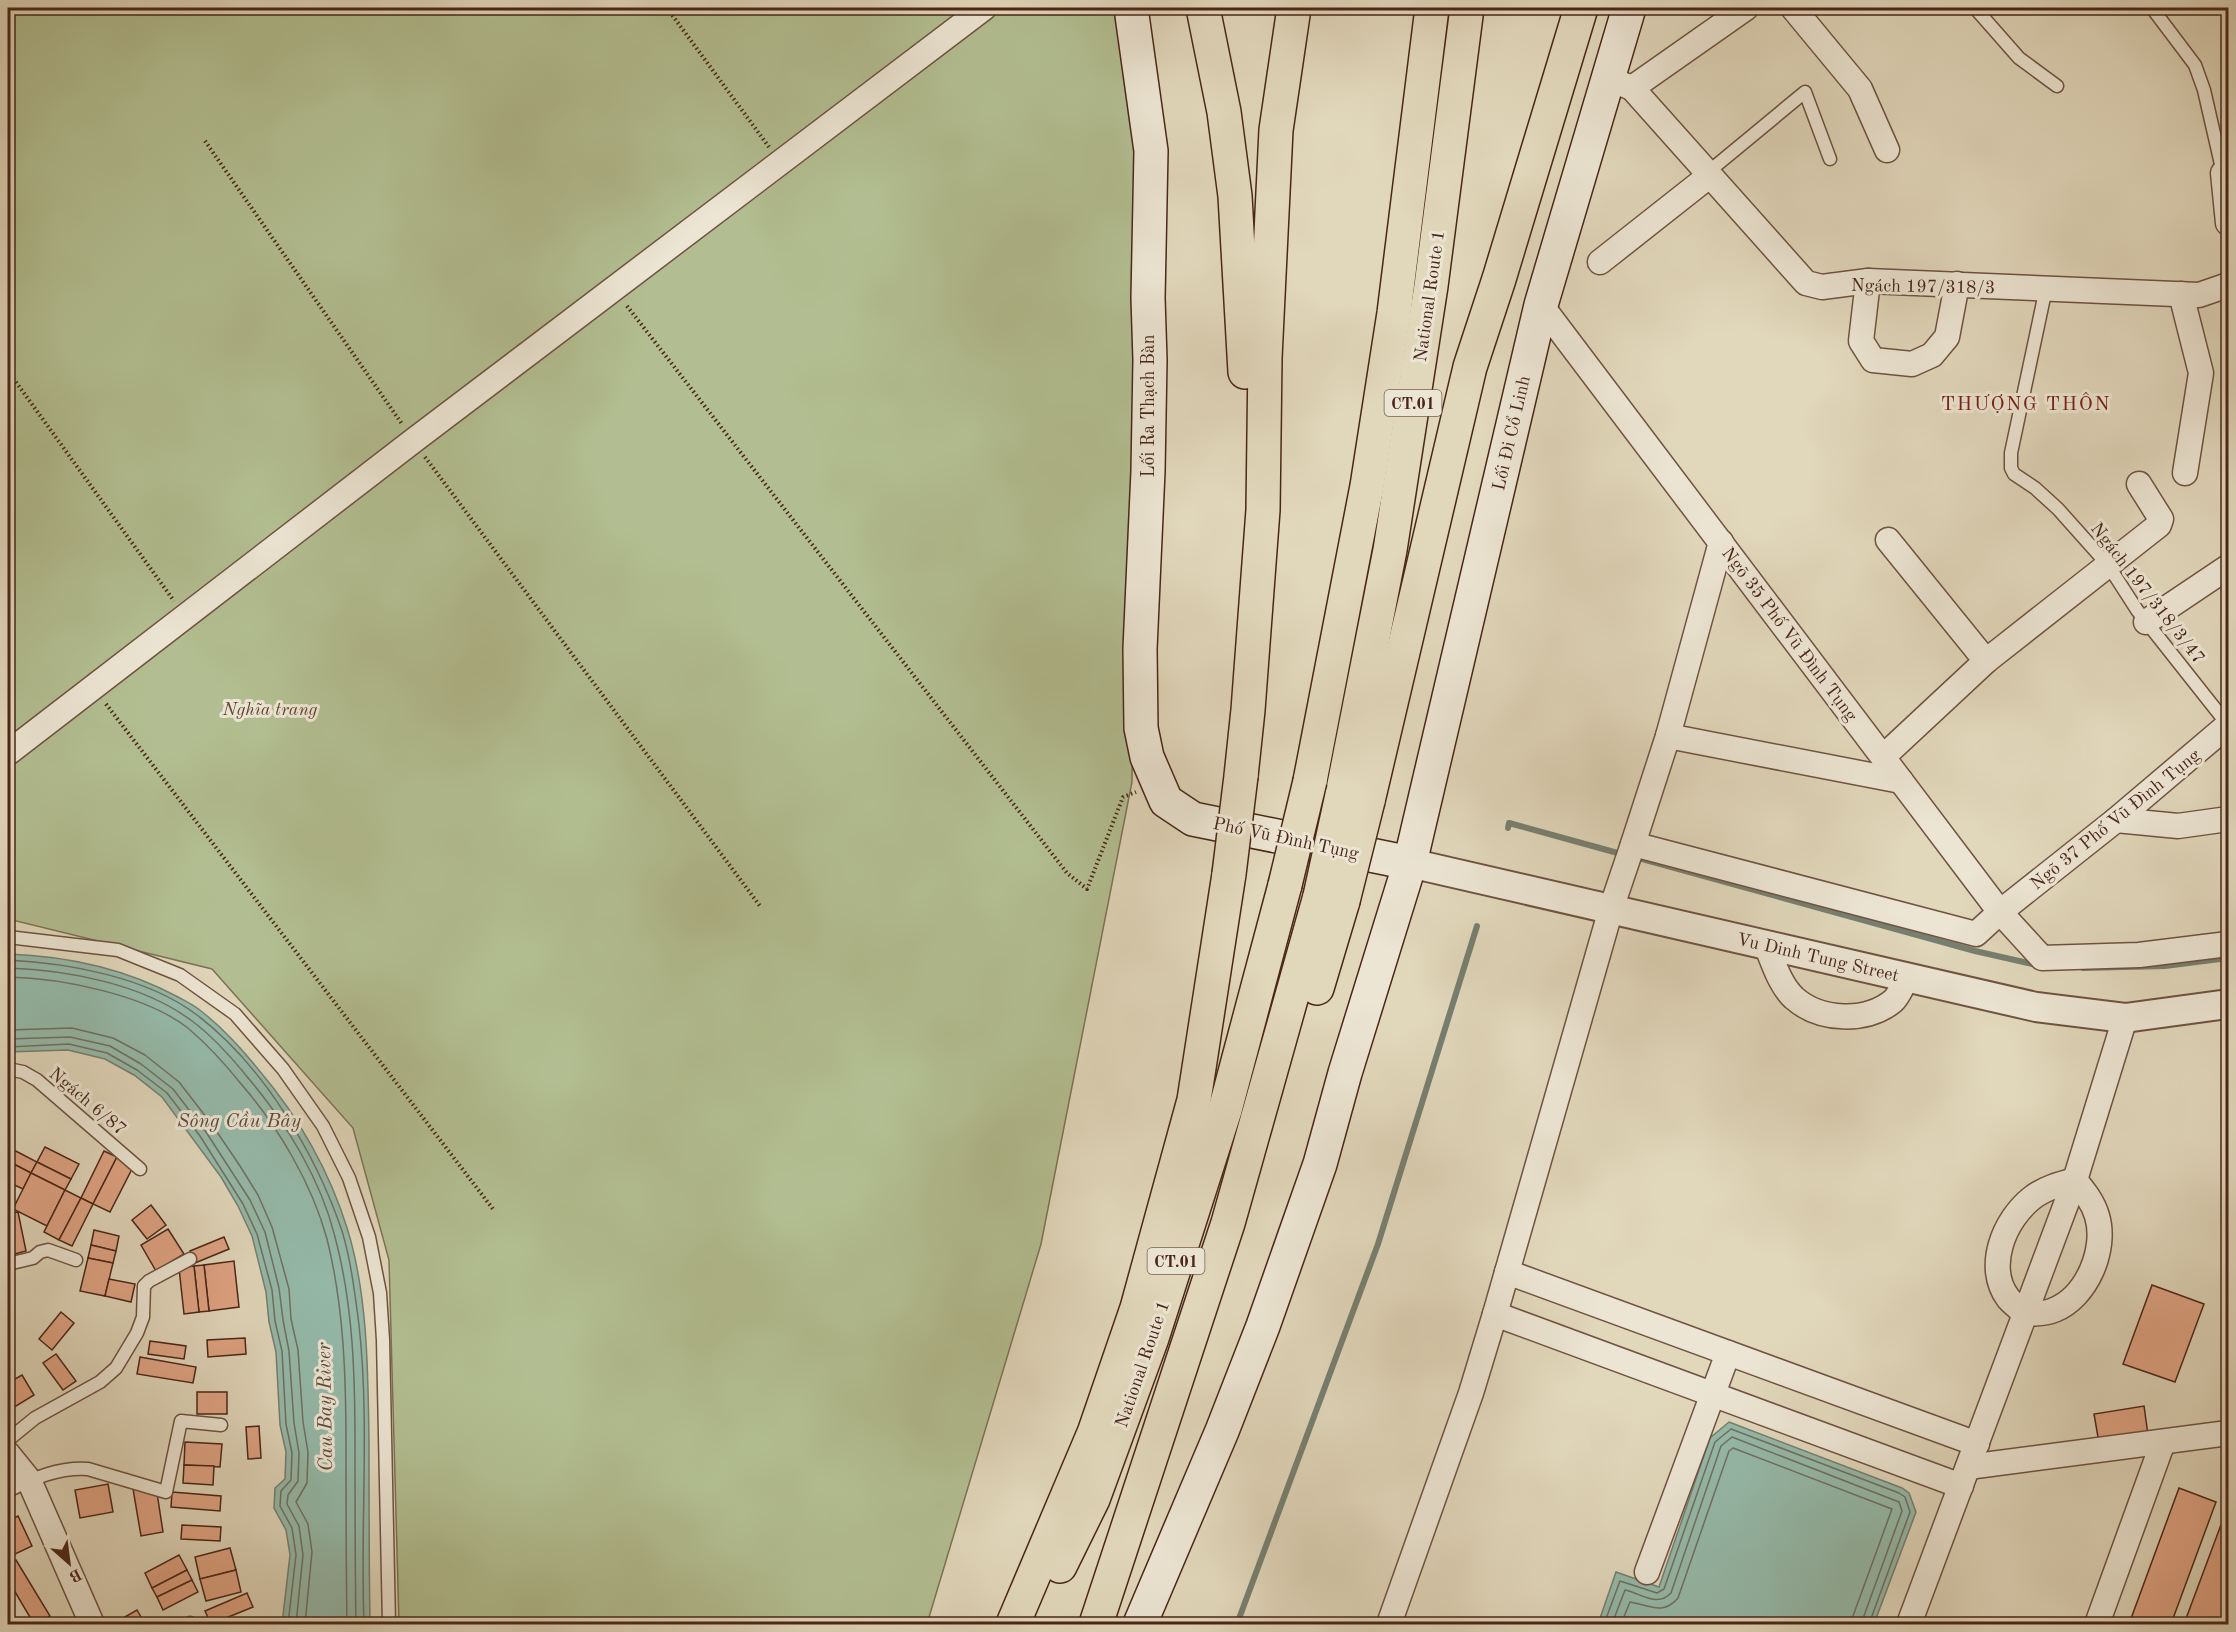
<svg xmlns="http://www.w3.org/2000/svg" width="2236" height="1632" font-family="'Old Standard TT',serif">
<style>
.green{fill:#b2be91;stroke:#7e7254;stroke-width:1.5}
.water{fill:#95baaa;stroke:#777f70;stroke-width:1.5}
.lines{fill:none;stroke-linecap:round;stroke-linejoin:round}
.shore{stroke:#707061;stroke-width:1.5}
.stream{stroke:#777f70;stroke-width:6}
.building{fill:#e0a484;stroke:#4a2618;stroke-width:1.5}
.service-casing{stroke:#705241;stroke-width:15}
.minor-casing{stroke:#705241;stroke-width:27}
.tertiary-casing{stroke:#705241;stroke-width:32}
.secondary-casing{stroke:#4a2618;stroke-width:36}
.motorway-casing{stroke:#4a2618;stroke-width:36}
.path{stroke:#4a2618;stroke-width:4;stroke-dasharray:1.5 3;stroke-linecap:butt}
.service{stroke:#ece5d3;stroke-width:12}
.minor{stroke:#ece5d3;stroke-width:24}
.tertiary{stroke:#ece5d3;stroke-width:28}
.secondary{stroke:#ece5d3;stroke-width:33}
.motorway{stroke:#e1d7bb;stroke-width:33}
.motorway-bridge-casing{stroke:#4a2618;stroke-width:36;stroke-linecap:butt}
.motorway-bridge{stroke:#e1d7bb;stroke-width:33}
.labels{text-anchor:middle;stroke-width:6;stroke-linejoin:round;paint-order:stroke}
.shield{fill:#ece5d3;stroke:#7b5f50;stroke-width:1.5}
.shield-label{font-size:16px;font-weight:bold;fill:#4a2618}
.street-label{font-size:18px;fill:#4a2618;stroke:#ece5d3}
.park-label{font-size:18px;font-style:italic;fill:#5f4430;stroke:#ece5d3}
.neighbourhood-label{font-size:20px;letter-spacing:1.5px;fill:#7a1f14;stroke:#ece5d3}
.water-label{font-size:20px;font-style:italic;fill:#5d4b3c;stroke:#ece5d3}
</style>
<rect width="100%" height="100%" fill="#e1d7bb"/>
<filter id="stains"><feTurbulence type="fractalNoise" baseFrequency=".00333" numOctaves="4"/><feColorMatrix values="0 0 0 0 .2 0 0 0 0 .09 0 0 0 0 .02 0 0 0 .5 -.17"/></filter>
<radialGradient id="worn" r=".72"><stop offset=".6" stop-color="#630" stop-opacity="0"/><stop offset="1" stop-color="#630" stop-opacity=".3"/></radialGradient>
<!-- green -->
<polygon class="green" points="8,8 1126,8 1136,147 1132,782 1041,1244 927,1624 399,1624 389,1260 353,1128 212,969 8,919"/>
<!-- water -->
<g class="water">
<path d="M8 954C66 956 126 969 178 997 185 1001 194 1005 201 1011 223 1028 241 1048 258 1069 298 1116 330 1172 348 1231 368 1297 368 1374 369 1443 369 1503 369 1564 370 1624H282L290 1555 286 1530 274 1508 275 1488 285 1479 286 1452 280 1425 276 1352 269 1322 266 1292 252 1236 238 1206 221 1177 162 1097 134 1075 105 1059 68 1050 8 1052Z"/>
<polygon points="1729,1422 1902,1488 1909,1493 1916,1512 1874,1624 1598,1624 1616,1572 1659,1587 1710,1438"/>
</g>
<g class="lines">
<!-- shore -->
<g class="shore">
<path d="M8 960C68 963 147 977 197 1015 263 1065 316 1154 342 1231 351 1260 355 1295 359 1325 370 1423 360 1525 364 1624"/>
<path d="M8 968C68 970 143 984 192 1021 214 1037 232 1058 249 1079 287 1124 321 1180 335 1237 353 1304 355 1374 355 1443 355 1504 355 1564 356 1624"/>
<path d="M8 977C61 978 147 995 189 1029 209 1046 226 1065 242 1085 279 1128 312 1184 327 1239 344 1307 346 1377 346 1447 346 1506 346 1565 347 1624"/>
<polyline points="8,1030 72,1028 113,1038 145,1055 179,1082 213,1126 240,1166 258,1195 272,1227 289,1289 291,1319 298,1350 303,1422 308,1452 307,1483 296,1502 308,1524 312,1552 305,1624"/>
<polyline points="8,1039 70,1037 110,1046 141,1064 173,1089 206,1132 250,1200 265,1232 279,1288 283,1320 289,1351 294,1423 299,1453 298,1481 288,1495 287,1504 299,1526 303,1555 296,1624"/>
<polyline points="8,1047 69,1044 107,1053 137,1070 167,1093 200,1136 243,1204 257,1234 272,1290 275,1321 282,1351 286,1424 292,1453 291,1480 281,1491 280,1506 292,1528 296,1555 288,1624"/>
<polyline points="1604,1624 1620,1581 1657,1593 1664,1589 1715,1442 1731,1429 1899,1493 1905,1497 1910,1512 1869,1624"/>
<path d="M1612 1624 1625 1590C1640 1593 1657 1608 1671 1593L1721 1446 1732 1437 1899 1502 1902 1511 1861 1624"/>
<path d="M1621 1624 1630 1602C1649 1605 1663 1616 1678 1598L1729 1451 1733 1448 1892 1509 1853 1616 1852 1624"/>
</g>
<!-- stream -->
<g class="stream">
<polyline points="1508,828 1509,823 1625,855"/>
<polyline points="1635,857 1975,951 2037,965"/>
<polyline points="2083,968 2165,966 2228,958"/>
<polyline points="1237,1624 1378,1244 1477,926"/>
</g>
</g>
<!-- building -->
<g class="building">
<polygon points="8,1147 37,1162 31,1173 8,1161"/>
<polygon points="45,1147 79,1164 71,1179 37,1162"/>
<polygon points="104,1151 117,1157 93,1204 81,1198"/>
<polygon points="117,1157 134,1165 110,1212 93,1204"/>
<polygon points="8,1161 31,1173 23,1189 8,1182"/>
<polygon points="37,1162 71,1179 65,1190 31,1173"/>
<polygon points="31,1173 65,1190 47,1226 13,1209"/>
<polygon points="65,1190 81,1198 59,1240 44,1232"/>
<polygon points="81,1198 93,1204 72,1246 59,1240"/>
<polygon points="151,1205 166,1225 147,1239 132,1220"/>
<polygon points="18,1212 26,1251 11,1255 8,1239 8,1214"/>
<polygon points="168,1229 184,1254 156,1271 141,1245"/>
<polygon points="94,1230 119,1236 116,1251 91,1245"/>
<polygon points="224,1237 229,1249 195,1263 190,1251"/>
<polygon points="91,1245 116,1251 113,1263 88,1258"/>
<polygon points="88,1258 113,1263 105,1296 80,1291"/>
<polygon points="234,1261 239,1307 209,1311 204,1265"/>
<polygon points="204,1265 209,1311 199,1312 194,1266"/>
<polygon points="194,1266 199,1312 184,1314 179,1268"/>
<polygon points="109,1279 135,1284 131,1302 105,1296"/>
<polygon points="2152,1285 2204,1304 2175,1382 2123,1364"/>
<polygon points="61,1312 74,1323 52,1350 39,1339"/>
<polygon points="245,1338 246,1354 208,1357 207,1340"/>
<polygon points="150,1341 186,1346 184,1359 148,1354"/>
<polygon points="56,1354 76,1381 63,1390 43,1363"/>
<polygon points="140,1357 196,1367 193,1383 137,1374"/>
<polygon points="22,1375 34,1395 8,1411 8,1383"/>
<rect x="197" y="1392" width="30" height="22"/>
<polygon points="2144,1406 2148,1435 2099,1443 2094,1414"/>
<polygon points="259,1426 261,1458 248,1459 246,1427"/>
<polygon points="185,1442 222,1444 220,1467 184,1465"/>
<polygon points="184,1465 214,1466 213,1485 183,1483"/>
<polygon points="108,1484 113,1512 80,1518 75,1490"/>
<polygon points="2179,1488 2216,1502 2171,1624 2129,1624"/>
<polygon points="133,1489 157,1493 163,1532 141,1536"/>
<polygon points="172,1492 221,1496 220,1511 171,1507"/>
<polygon points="2228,1506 2227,1624 2184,1624"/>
<polygon points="18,1516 32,1546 11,1556 8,1548 8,1521"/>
<polygon points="182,1525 221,1527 220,1541 181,1539"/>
<polygon points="230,1548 236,1570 200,1579 195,1557"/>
<polygon points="179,1555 187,1570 152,1588 145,1573"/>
<polygon points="16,1560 50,1616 37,1624 34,1624 8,1580 8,1566"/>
<polygon points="187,1570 192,1580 157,1597 152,1588"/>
<polygon points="236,1570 241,1592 206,1601 200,1579"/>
<polygon points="192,1580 198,1592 163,1610 157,1597"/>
<polygon points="247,1593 253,1607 211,1624 205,1611"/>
<polygon points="137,1610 145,1624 127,1624 123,1618"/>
</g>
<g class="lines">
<defs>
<g id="service">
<polyline points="1975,8 2019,58 2057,86"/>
<polyline points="2152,8 2195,65 2204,90 2223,173 2227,171"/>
<polyline points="1707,173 1805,92 1830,159"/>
<polyline points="2046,288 2011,453 2011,468 2014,474 2035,488 2058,509 2108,565 2137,610 2228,725"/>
<polyline points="8,937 118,950 180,975 235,1014 283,1069 323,1126 349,1178 369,1237 380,1293 383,1340 389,1624"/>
<polyline points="8,1069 23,1072 37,1080 140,1169"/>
<polyline points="8,1264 33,1258 40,1252 48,1250 76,1260"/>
<polyline points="8,1440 35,1418 100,1382 116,1368 137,1333 143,1317 144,1286 149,1281 190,1259"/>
<path d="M8 1491C33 1478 60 1467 88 1469L166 1492 181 1421 221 1425"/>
<polyline points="187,1624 190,1623 191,1624"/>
</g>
<g id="minor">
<polyline points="1793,8 1860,89 1887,150"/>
<polyline points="1609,79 1632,88 1806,283 1822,287 1868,281 2199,295 2228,285"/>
<polyline points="1632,88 1746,8"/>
<polyline points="2223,173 2228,223"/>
<polyline points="1600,262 1709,176"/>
<polyline points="1868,281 1861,341 1873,360 1912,364 1932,355 1947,337 1957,284"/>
<polyline points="2181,294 2201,373 2185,473"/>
<polyline points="1541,305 2000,912 2042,958 2139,955 2228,944"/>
<polyline points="1888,540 1986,661 2159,525 2161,519 2139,484"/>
<polyline points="1721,542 1668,736 1633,844 1976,934 2000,912 2116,820 2228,725"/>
<polyline points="2146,622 2228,567"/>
<polyline points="1668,736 1901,781"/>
<polyline points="8,753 413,441 984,8"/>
<polyline points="1883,757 1986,661"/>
<polyline points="2116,820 2178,826 2228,819"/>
<path d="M1766 945C1773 962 1780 985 1794 998 1820 1021 1866 1023 1893 1001 1899 996 1903 984 1907 977"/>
<path d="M2075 1180C2084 1191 2093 1202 2097 1216 2107 1249 2087 1297 2054 1310 2046 1314 2035 1313 2026 1314 2020 1309 2013 1304 2008 1298 1985 1267 2004 1220 2032 1198 2045 1188 2060 1184 2075 1180Z"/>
<polyline points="1507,1272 1977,1444"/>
<polyline points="1495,1314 1961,1486"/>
<polyline points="8,1454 29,1480 92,1624"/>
<polyline points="1968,1467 2228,1433"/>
<polyline points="1647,1572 1728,1353"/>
<polyline points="1389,1624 1471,1393 1495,1314 1611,909 1633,844"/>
<polyline points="1909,1624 2075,1180 2125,1018"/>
<polyline points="2097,1624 2163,1442"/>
</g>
<polyline id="tertiary" points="1410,863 2036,1007 2125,1018 2228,1004"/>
<g id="secondary">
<polyline points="1131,8 1151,151 1148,298 1150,360 1148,471 1140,649 1141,728 1147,757 1166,801 1193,819 1410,863"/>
<polyline points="1140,1624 1222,1431 1263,1326 1320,1164 1345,1073 1410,863 1541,305 1629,8"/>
</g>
<g id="motorway">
<polyline points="1203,8 1224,112 1235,196 1245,372"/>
<polyline points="1241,776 1248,710 1263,510 1265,358 1276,130 1294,8"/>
<polyline points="1310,781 1367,486 1394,313 1432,8"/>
<polyline points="1342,795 1390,550 1431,286 1467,8"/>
<polyline points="1368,801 1470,367 1499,279 1581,8"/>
<polyline points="1317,988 1343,901"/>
<polyline points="1060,1566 1093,1499 1152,1338 1225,1110 1285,885"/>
<polyline points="1013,1624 1094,1433 1137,1308 1194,1100 1229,874"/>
<polyline points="1096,1624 1228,1223 1320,896"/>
</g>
</defs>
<!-- service casing -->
<use href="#service" class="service-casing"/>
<!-- minor casing -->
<use href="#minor" class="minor-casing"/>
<!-- tertiary casing -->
<use href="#tertiary" class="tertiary-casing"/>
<!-- secondary casing -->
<use href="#secondary" class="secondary-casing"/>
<!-- motorway casing -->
<use href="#motorway" class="motorway-casing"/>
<!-- path -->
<g class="path">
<polyline points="667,8 769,147"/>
<polyline points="205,141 402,424"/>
<polyline points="627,306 1067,873 1087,889 1123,797 1136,792"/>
<polyline points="8,371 174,601"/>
<polyline points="425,457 760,906"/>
<polyline points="106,704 493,1209"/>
</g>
<!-- service -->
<use href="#service" class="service"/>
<!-- minor -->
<use href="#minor" class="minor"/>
<!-- tertiary -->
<use href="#tertiary" class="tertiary"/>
<!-- secondary -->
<use href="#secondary" class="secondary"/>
<!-- motorway -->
<use href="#motorway" class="motorway"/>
<defs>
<g id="motorway-bridge">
<polyline points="1229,874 1241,776"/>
<polyline points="1285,885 1310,781"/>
<polyline points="1320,896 1342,795"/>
<polyline points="1343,901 1368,801"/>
</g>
</defs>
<!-- motorway-bridge casing -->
<use href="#motorway-bridge" class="motorway-bridge-casing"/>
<!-- motorway-bridge -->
<use href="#motorway-bridge" class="motorway-bridge"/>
</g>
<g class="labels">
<!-- shield labels -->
<g class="shield">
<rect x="1384.5" y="390" width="57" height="26" rx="4.5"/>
<rect x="1147.5" y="1248" width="57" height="26" rx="4.5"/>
</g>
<g class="shield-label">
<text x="1413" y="409">CT.01</text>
<text x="1176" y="1267">CT.01</text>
</g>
<!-- street labels -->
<g class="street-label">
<text transform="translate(1923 286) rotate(1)" y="6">Ngách 197/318/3</text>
<text transform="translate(1429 296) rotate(-82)" y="6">National Route 1</text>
<text transform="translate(1148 406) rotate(-90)" y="6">Lối Ra Thạch Bàn</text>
<text transform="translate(1511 433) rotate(-77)" y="6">Lối Đi Cổ Linh</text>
<text transform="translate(2148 593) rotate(52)" y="6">Ngách 197/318/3/47</text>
<text transform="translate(1790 634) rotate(53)" y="6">Ngõ 35 Phố Vũ Đình Tụng</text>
<text transform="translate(2115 819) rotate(-39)" y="6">Ngõ 37 Phố Vũ Đình Tụng</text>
<text transform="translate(1286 838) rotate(12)" y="6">Phố Vũ Đình Tụng</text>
<text transform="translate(1818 957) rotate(13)" y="6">Vu Dinh Tung Street</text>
<text transform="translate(88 1101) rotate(40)" y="6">Ngách 6/87</text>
<text transform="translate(1142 1364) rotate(-71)" y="6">National Route 1</text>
</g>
<!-- park labels -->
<g class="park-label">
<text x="270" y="715">Nghĩa trang</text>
</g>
<!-- neighbourhood labels -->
<g class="neighbourhood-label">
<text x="2026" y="410">THƯỢNG THÔN</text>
</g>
<!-- water labels -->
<g class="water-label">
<text x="239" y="1127">Sông Cầu Bây</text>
<text transform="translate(324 1407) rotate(-91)" y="7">Cau Bay River</text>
</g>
</g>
<!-- margin -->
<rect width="2236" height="1632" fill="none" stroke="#e1d7bb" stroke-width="30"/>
<rect x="9" y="9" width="2218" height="1614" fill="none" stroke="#4a2618" stroke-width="3"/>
<rect x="15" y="15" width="2206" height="1602" fill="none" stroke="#4a2618" stroke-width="1.5"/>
<!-- north arrow -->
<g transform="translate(69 1563) rotate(152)" stroke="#ece5d3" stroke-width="4.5" paint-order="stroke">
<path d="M0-4.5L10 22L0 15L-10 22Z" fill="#4a2618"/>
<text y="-9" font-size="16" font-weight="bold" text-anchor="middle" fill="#4a2618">B</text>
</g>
<rect width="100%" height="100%" filter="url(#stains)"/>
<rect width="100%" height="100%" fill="url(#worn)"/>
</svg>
